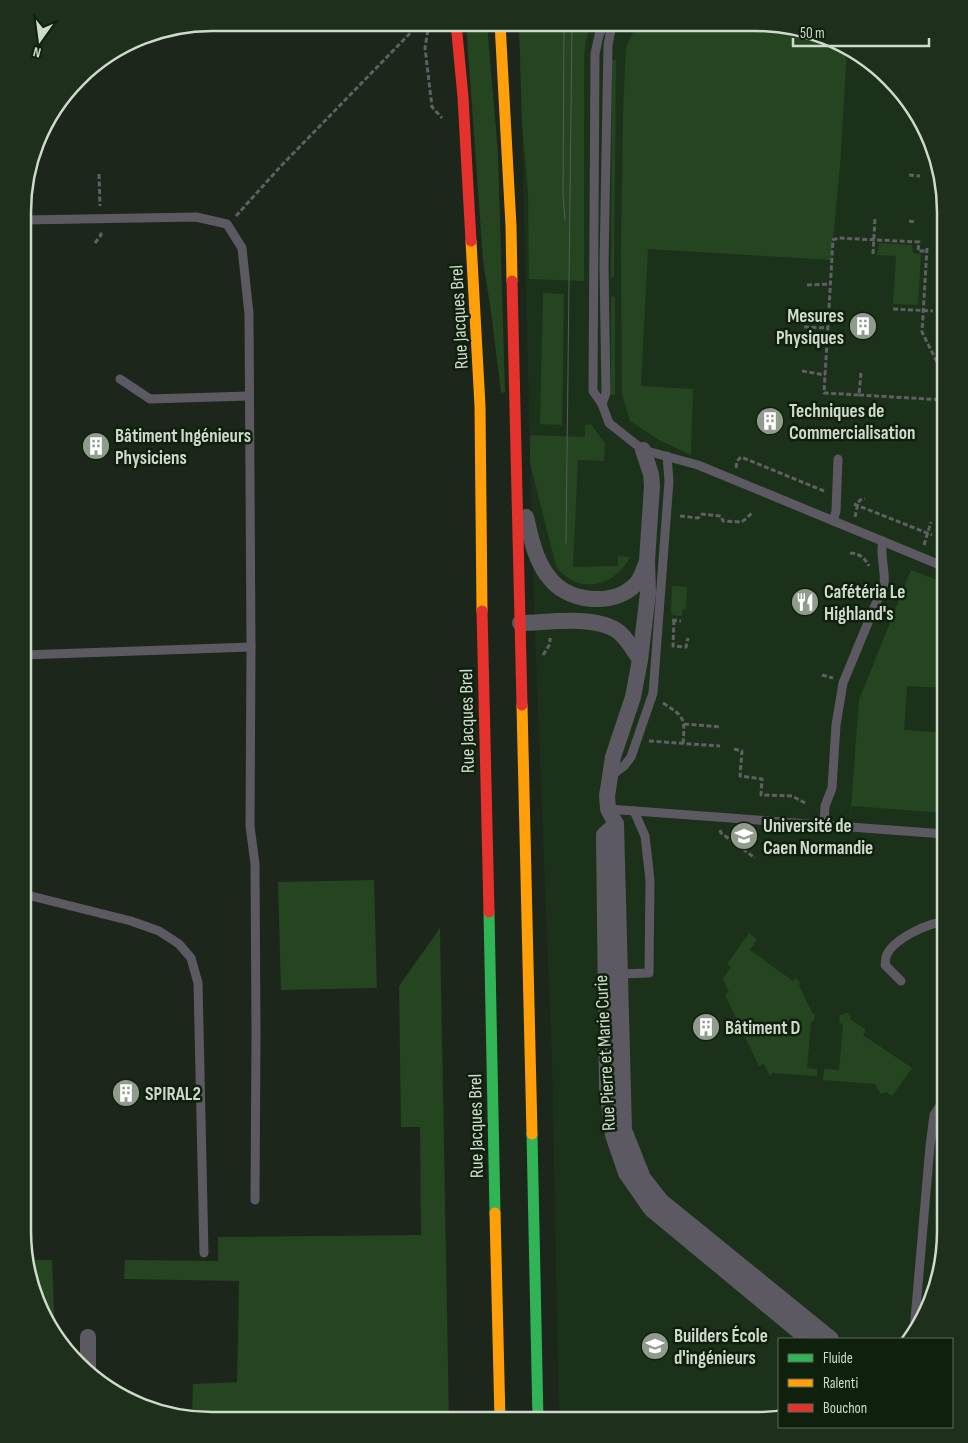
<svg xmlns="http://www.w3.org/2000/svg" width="968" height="1443" font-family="'Sofia Sans Condensed',sans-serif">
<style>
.built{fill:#1c311a}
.green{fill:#244520}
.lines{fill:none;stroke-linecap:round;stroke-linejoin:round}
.path{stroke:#5e6063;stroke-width:3;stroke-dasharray:5 2.5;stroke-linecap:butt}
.lane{stroke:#5c5962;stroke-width:9}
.street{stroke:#5c5962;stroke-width:16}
.fast{stroke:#30b455;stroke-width:11}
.slow{stroke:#ff9f0a;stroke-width:11}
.jam{stroke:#e5322d;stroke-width:11}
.tram{stroke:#585b5a;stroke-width:1}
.labels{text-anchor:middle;stroke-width:5;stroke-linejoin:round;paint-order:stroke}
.poi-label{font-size:19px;font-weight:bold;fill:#cfdacd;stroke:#0f200d;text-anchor:start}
.street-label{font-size:19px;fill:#cfdacd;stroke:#0f200d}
.rim{fill:none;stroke:#cfdacd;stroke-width:2.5}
</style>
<rect width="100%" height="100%" fill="#1c261a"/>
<!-- built -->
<polygon class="built" points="519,23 781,24 829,37 871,62 906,97 931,139 945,212 945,1243 935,1292 910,1339 779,1339 779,1416 756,1420 559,1420 552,1063 534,609"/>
<!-- green -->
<g class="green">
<polygon points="466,23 487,23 498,153 505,392 501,393 492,319 483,260"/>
<polygon points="519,23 591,24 586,40 584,57 584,281 529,279 528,192 522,123"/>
<polygon points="637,24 781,24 829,37 847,48 840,167 831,260 648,249 641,386 693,389 691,455 659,440 630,421 622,394 621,251 623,112 626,47"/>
<polygon points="612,60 616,60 614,277 611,277"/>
<polygon points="879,243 912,245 913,253 921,254 918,305 893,304 896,256 877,255"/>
<polygon points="543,293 564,294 562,425 540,424"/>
<polygon points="611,296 615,297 615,395 611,395"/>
<path d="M591 424 605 444 604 461 578 460 573 567 618 566V556L630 557C615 587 577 596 556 566L530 463V435L585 437V425Z"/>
<polygon points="911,570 945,583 945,688 907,686 904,730 945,733 945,813 852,806 850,821 859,700"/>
<polygon points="672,586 687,587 686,609 683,609 682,616 672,615 671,613"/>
<polygon points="374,880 377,988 281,990 278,882"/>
<polygon points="440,928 449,1420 192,1419 193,1384 237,1382 239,1281 124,1279 125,1260 218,1261 218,1237 421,1235 420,1127 401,1127 399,986"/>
<polygon points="749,933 757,939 750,950 793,981 795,978 800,982 799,985 812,1013 815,1014 814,1021 811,1022 807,1068 817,1069 817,1076 772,1073 770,1076 764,1064 759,1066 725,995 729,992 723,979 731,967 727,964"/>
<polygon points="846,1012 851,1017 850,1019 866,1030 863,1035 912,1068 892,1096 886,1092 881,1094 875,1084 823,1080 824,1069 839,1070 843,1024 839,1023 840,1015 844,1015"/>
<polygon points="28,1260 52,1260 55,1334 37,1304"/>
</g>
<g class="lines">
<!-- path -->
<g class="path">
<polyline points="429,23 425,48 432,107 442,118"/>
<polyline points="99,174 100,206"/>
<polyline points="909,175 920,176"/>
<polyline points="236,216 280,167 420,23"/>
<polyline points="909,221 916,222"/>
<polyline points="95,243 101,235 101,230"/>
<polyline points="927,248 922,332 945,378"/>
<polyline points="873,254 875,218"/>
<polyline points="807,285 830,284"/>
<polyline points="893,309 933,311"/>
<polyline points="804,327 827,328"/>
<polyline points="826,343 834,344"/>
<polyline points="24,368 29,368"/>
<polyline points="802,371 825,375"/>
<polyline points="861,373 859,395 824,393 833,240 838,238 919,242 918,251 926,251"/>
<polyline points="859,395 945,400"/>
<polyline points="736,468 737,461 741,457 824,491"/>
<polyline points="854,504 932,535"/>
<polyline points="680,516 698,518 702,514 721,516 723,521 742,522 752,513"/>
<polyline points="855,517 858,503 860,500 865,499"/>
<polyline points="924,545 931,522"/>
<path d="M850 553C860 554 864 557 869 566"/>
<polyline points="672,620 681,621"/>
<polyline points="674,620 673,646 686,647 688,638"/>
<polyline points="543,655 550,644 550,638"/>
<polyline points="822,675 833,678"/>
<path d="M663 703C685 717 685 718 683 744"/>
<polyline points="684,724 721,727"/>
<polyline points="649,741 720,746"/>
<polyline points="734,749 742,751 740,776 762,779 761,795 792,796 807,804"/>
<polyline points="720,830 721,833 755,858"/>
</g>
<!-- lane -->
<g class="lane">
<polyline points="605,24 599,35 595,54 593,391 602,404 609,423 643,450 698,465 945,567"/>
<polyline points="120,379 150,399 249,396"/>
<polyline points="602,404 606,393 604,265 608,45 611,30 615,24"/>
<polyline points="833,521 836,511 838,459"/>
<polyline points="251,647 250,826 255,864 256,1033 255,1200"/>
<polyline points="23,655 251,647 249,314 242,248 227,224 196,217 24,220"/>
<polyline points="611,776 624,766 631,757 653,693 669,481 667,456"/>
<polyline points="608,809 945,834"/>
<path d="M824 825 825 806 832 788 836 725 843 683 884 584C886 571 879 553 883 541"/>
<polyline points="23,894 131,921 159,931 179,944 191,958 198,983 204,1253"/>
<polyline points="617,974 649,973 650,880 645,836 634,811"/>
<path d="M901 981 885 965C886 962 885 959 886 957 891 940 929 922 945 922"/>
<polyline points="914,1331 930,1146 934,1115 941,1104 945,1105"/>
</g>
<!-- street -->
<g class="street">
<polyline points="643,450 651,474 652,486 647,561 648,593 640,660 633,697 613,757 607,796 608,809 616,824 624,1130 643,1178 661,1201 831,1339"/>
<path d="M526 517C531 539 536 564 552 581 572 603 615 606 636 584 641 579 643 571 646 564"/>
<path d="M520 623C547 623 596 614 619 632 628 640 634 650 640 660"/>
<polyline points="616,824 604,835 607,1088 613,1135 626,1173 651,1209 808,1339"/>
<polyline points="88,1372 88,1337"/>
</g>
<!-- fast -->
<g class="fast">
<polyline points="489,912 495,1213"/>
<polyline points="532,1134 538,1420"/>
</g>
<!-- slow -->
<g class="slow">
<polyline points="500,23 511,226 512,281"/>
<polyline points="471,241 480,406 482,611"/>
<polyline points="522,705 532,1134"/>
<polyline points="495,1213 500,1420"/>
</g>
<!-- jam -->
<g class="jam">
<polyline points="456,23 463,97 471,241"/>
<polyline points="512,281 522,705"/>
<polyline points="482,611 489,912"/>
</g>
<!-- tram -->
<g class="tram">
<polyline points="564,24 563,194 565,220"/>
<polyline points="566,543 572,24"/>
</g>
</g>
<!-- icons -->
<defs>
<symbol id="building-disc" viewBox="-11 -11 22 22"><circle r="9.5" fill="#909b8e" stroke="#0f200d"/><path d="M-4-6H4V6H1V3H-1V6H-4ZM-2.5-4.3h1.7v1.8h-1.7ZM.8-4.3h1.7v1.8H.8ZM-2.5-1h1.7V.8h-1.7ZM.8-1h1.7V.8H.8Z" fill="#fff"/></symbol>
<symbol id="restaurant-disc" viewBox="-11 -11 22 22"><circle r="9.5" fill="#909b8e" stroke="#0f200d"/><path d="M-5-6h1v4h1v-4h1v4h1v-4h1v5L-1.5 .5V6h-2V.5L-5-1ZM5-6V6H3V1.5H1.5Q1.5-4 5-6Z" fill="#fff"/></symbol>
<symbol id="university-disc" viewBox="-11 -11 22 22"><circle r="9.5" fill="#909b8e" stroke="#0f200d"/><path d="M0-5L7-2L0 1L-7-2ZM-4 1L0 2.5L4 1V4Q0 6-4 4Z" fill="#fff"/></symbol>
</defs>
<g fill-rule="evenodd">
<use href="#building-disc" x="847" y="310" width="32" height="32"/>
<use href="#building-disc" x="754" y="405" width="32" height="32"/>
<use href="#building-disc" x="80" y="430" width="32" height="32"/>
<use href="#restaurant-disc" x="789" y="586" width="32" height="32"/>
<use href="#university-disc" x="728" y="820" width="32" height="32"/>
<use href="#building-disc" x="690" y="1011" width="32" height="32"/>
<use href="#building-disc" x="110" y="1077" width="32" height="32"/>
<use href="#university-disc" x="639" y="1330" width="32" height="32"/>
</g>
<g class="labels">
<!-- poi labels -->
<g class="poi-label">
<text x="844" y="322" text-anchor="end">Mesures<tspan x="844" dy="22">Physiques</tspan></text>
<text x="789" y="417">Techniques de<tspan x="789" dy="22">Commercialisation</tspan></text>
<text x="115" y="442">Bâtiment Ingénieurs<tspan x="115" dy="22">Physiciens</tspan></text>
<text x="824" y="598">Cafétéria Le<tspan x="824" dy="22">Highland's</tspan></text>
<text x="763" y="832">Université de<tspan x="763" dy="22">Caen Normandie</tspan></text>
<text x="725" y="1034">Bâtiment D</text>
<text x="145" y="1100">SPIRAL2</text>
<text x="674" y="1342">Builders École<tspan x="674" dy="22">d'ingénieurs</tspan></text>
</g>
<!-- street labels -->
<g class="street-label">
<text transform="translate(458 317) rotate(-93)" y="7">Rue Jacques Brel</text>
<text transform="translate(466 721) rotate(-91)" y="7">Rue Jacques Brel</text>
<text transform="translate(604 1053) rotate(-93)" y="7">Rue Pierre et Marie Curie</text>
<text transform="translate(475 1126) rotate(-91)" y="7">Rue Jacques Brel</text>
</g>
</g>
<!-- crop -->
<path d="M0 0H968V1443H0ZM212 31H756A181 181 0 0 1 937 212V1231A181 181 0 0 1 756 1412H212A181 181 0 0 1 31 1231V212A181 181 0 0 1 212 31Z" fill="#1e2f1c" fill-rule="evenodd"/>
<path class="rim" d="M212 31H756A181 181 0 0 1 937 212V1231A181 181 0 0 1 756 1412H212A181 181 0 0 1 31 1231V212A181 181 0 0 1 212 31Z"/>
<!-- legend -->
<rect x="778" y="1338" width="175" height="90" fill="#0f200d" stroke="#5c6a5a"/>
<rect x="788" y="1354" width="25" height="8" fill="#30b455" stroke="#5c6a5a"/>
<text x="823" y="1363" font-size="15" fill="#cfdacd">Fluide</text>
<rect x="788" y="1379" width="25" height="8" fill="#ff9f0a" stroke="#5c6a5a"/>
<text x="823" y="1388" font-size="15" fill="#cfdacd">Ralenti</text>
<rect x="788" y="1404" width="25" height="8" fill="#e5322d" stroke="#5c6a5a"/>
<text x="823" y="1413" font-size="15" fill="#cfdacd">Bouchon</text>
<!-- north arrow -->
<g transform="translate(40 40) rotate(194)" stroke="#0f200d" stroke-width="4" paint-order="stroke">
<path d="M0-4L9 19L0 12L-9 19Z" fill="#cfdacd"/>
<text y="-8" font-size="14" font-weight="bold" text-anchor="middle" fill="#cfdacd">N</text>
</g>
<!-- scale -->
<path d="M793 38v8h136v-8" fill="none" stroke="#cfdacd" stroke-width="2.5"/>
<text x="800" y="38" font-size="15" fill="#cfdacd" stroke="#0f200d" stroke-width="4" paint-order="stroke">50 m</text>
</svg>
